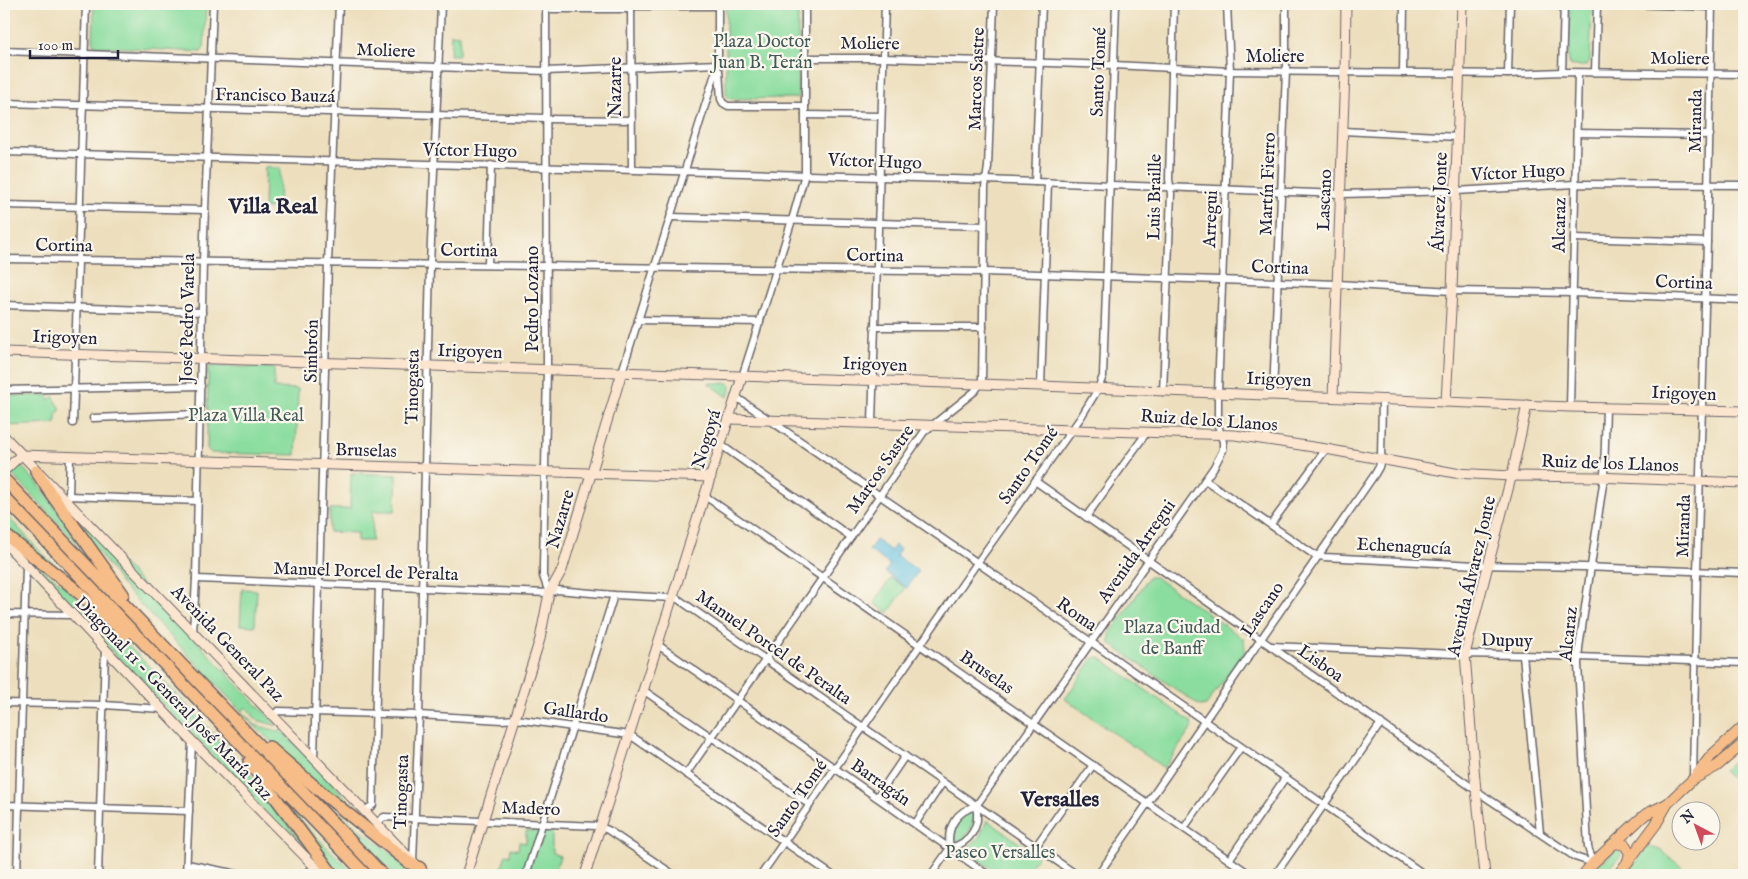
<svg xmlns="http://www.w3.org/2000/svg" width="1748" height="879" font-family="'IM FELL English',serif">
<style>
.green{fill:#8add9f;stroke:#56806d}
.water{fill:#62c1e0;stroke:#42728e}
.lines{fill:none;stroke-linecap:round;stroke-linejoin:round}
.street-casing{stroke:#696468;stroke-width:9}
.secondary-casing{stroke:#696468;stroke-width:11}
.primary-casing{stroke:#696468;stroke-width:12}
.highway-casing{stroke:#696468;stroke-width:14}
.street{stroke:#fff;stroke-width:6}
.secondary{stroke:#fce5cf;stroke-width:9}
.primary{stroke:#f7bd88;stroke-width:10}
.highway{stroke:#f7bd88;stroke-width:11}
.labels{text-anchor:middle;stroke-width:4.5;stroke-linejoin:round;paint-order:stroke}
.park-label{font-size:18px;fill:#415a59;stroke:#fbf7ec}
.street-label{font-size:18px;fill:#22223b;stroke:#fbf7ec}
.district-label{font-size:22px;font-weight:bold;fill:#22223b;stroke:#fbf7ec}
</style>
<rect width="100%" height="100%" fill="#fbf7ec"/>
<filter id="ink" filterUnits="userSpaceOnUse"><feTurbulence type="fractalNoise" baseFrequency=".02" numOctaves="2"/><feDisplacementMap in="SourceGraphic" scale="10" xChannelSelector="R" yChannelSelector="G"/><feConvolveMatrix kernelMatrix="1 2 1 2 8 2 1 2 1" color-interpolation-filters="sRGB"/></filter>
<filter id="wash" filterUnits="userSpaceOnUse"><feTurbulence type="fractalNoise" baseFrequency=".0096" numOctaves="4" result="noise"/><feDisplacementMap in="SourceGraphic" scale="20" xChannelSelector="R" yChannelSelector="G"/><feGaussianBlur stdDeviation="1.12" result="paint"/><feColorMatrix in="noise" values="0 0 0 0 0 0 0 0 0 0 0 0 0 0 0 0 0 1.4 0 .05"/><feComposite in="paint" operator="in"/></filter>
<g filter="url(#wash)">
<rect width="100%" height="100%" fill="#eddfbd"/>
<!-- green -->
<g class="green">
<polygon points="94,4 206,4 204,48 201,52 95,46 93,43"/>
<polygon points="726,4 798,4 798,96 796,98 730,99 726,94"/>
<polygon points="1569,4 1592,4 1590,61 1587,66 1572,66 1568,63"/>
<polygon points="451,34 460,35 459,55 450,55"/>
<polygon points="265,167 280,168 279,208 264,208"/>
<polygon points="211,366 274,368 274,388 298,389 296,455 211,453 207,449 208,369"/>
<polygon points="708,383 729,383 731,387 728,397"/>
<polygon points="48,395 49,400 53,396 61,409 56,415 56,424 4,426 4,396"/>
<polygon points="21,466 33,479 34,478 89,556 11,473"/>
<polygon points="351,473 397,475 395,511 373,511 372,541 357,541 357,533 329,532 330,509 350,509"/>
<polygon points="61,499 277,726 257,720 246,707 242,712 121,584"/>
<polygon points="4,512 34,545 69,579 4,530"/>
<polygon points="10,545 61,583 142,659 179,697 244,766 325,874"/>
<polygon points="1149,577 1155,577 1244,639 1245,651 1206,705 1200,706 1110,644 1110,634"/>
<polygon points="891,578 906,588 888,613 874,603"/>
<polygon points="242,589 257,590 255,626 240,625"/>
<polygon points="1099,657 1191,722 1192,728 1164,768 1065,699 1093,658"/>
<polygon points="243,712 255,725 278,731 281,730 369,822 370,825 320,788 241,713"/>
<polygon points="1744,751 1744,789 1723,771"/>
<polygon points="315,794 414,871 418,875 395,875"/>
<polygon points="279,799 355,875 335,875"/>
<path d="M972 811 975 813C972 827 968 840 953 843L950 839C954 825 958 816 972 811Z"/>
<polygon points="987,820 1038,856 1025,875 1002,875 967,853 968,848 979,837"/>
<polygon points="526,831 552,831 552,853 560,856 554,875 499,875 506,854 510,855 511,848 518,850 519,842 526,843"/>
<polygon points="1649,847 1661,850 1685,870 1681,875 1627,875 1646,848"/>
<polygon points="1618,849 1620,850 1621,855 1605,875 1590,875 1600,863"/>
</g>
<!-- water -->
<polygon class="water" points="876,540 891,551 895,545 900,549 895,557 897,556 918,571 907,588 885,572 890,565 869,550"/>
</g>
<g filter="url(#ink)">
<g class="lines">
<defs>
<g id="street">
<polyline points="546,4 547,369 543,567 543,576 549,593"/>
<polyline points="631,4 632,169"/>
<polyline points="1630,4 1712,7"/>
<polyline points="631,6 718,6"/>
<polyline points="546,9 631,9"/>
<polyline points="4,51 546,71 718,64"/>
<polyline points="805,58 883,58 1114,65 1230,71 1508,74 1562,72 1744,74"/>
<polyline points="719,71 721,99 723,103 728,106 805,106"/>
<polyline points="1562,72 1564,4"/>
<polyline points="1595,72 1597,4"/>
<polyline points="1403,73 1404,4"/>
<polyline points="1508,74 1510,4"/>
<polyline points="4,103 546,118"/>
<polyline points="805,115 881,116"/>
<polyline points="546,119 632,120"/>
<polyline points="1343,131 1458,137"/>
<polyline points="1577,133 1710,135"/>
<polyline points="4,152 986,180 1341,194 1456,191 1575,184 1744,185"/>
<polyline points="1035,182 1042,4"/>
<polyline points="4,205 205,210"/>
<polyline points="671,217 984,226"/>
<polyline points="1574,238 1707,242"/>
<polyline points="4,259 984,272 1338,284 1452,291 1572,293 1744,300"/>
<polyline points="488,265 491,165"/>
<polyline points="4,305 202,312"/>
<polyline points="638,320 760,322"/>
<polyline points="874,327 983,327"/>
<polyline points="622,372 718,64 718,4"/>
<polyline points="742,377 792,220 805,174 805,4"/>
<polyline points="1041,386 1048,182"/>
<polyline points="4,390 201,386"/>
<polyline points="1163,392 1171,194 1169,179 1174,4"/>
<polyline points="1273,395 1286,71 1286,4"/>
<polyline points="736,397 972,559 1425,875"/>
<polyline points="1570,407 1578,73"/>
<polyline points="93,418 200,414"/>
<polyline points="73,423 86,4"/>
<polyline points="872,423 885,4"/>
<polyline points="721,445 851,537"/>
<polyline points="1205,480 1313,554 1324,557 1476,565 1583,567 1744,573"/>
<polyline points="1035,481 1487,798 1575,857 1593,863"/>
<polyline points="69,496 70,456"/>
<polyline points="705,496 1251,875"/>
<polyline points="66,499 69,496 198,501"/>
<polyline points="1086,517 1147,432"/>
<polyline points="1271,524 1326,449"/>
<polyline points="196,579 549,593 557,590 614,595 673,598 678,599 1077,875"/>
<polyline points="4,614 72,615"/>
<polyline points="193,632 196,579 203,261 213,4"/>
<polyline points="658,645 988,875"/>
<polyline points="1271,646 1455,654 1523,655 1744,663"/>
<polyline points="1523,655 1540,833"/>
<polyline points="643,690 810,805"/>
<polyline points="4,703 104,705 162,709"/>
<polyline points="273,715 278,711 419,715 502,720 516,719 630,735 832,875"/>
<polyline points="314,758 328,263 339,4"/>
<polyline points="686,774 924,432 975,391 982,381 985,187 988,167 994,4"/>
<polyline points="1693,777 1697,572 1707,242 1712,4"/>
<polyline points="877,797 905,756"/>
<polyline points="4,805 189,811"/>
<polyline points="364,811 373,805 379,586"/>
<polyline points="915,824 943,782"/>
<polyline points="379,826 380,820 384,817 597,826 608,830 674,875"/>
<polyline points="1184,828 1241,747"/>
<polyline points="1036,846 1093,765"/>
<path d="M950 848C946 828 956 811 976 806L1214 467 1223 450V442L1218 425V393L1230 71 1227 4"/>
<path d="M950 848C970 843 981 826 976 806"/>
<polyline points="1229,860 1285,778"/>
<polyline points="413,861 419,715 430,265 441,4"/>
<polyline points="1593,863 1588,847 1578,664 1579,648 1604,477 1606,407"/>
<polyline points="187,864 242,875"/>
<polyline points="17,875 26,566"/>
<polyline points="98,875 105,650"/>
<polyline points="186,875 192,741"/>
<polyline points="301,875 316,868"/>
<polyline points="526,875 614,595"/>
<polyline points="761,875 977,563 1081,417 1098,389 1103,376 1116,4"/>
<polyline points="931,875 950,848"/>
<polyline points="1098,875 1375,474 1379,467 1381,459 1382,399"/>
<polyline points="1275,875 1381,723"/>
</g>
<g id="secondary">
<polyline points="4,352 1041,386 1570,407 1744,411"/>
<polyline points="1333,397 1345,71 1346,4"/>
<polyline points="1446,402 1452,291 1462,4"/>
<polyline points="729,419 1235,435 1326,449 1455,473 1511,476 1596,477 1744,483"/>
<polyline points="4,436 426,875"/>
<polyline points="21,455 711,477"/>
<polyline points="4,471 21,455"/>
<polyline points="4,542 192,741 323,875"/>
<polyline points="466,875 540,639 549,593 562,570 622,372"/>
<polyline points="585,875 742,377"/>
<polyline points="1485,875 1475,780 1465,654 1513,470 1527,405"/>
</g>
<g id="primary">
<polyline points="1697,777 1717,766 1744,743"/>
<polyline points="1612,845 1616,843 1625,845 1630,853 1628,861"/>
<polyline points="1583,875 1593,863 1639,820 1646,814 1667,804"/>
<polyline points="1618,875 1656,824 1667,804 1693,779 1711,756 1744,726"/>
</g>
<g id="highway">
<polyline points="36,471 49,491 123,594"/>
<polyline points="4,479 383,875"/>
<polyline points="4,497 366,875"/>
<polyline points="4,534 70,585 126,634"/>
<polyline points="269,747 327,797 408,862 420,868"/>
<polyline points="249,762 333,875"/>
</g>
</defs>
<!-- street casing -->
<use href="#street" class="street-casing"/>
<!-- secondary casing -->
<use href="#secondary" class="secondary-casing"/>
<!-- primary casing -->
<use href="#primary" class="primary-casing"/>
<!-- highway casing -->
<use href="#highway" class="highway-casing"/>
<!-- street -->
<use href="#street" class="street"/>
<!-- secondary -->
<use href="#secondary" class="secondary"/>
<!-- primary -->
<use href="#primary" class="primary"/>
<!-- highway -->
<use href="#highway" class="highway"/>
</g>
</g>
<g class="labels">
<!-- park labels -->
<g class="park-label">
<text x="762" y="47">Plaza Doctor<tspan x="762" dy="21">Juan B. Terán</tspan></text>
<text x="246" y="421">Plaza Villa Real</text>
<text x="1172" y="633">Plaza Ciudad<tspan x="1172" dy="21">de Banff</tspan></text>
<text x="1000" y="858">Paseo Versalles</text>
</g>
<!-- street labels -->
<g class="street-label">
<text transform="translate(870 43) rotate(1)" y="6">Moliere</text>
<text transform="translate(386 50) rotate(2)" y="6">Moliere</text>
<text x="1275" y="62">Moliere</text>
<text transform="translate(1680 58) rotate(1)" y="6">Moliere</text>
<text transform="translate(1098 72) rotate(-88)" y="6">Santo Tomé</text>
<text transform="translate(976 79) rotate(-88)" y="6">Marcos Sastre</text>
<text transform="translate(615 87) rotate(-90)" y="6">Nazarre</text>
<text transform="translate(275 95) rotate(1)" y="6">Francisco Bauzá</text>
<text transform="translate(1695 121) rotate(-89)" y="6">Miranda</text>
<text transform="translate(470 150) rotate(1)" y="6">Víctor Hugo</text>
<text transform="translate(875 161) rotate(2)" y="6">Víctor Hugo</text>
<text transform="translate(1518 172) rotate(-3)" y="6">Víctor Hugo</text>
<text transform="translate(1267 184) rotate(-88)" y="6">Martín Fierro</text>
<text transform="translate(1154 197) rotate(-89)" y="6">Luis Braille</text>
<text transform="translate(1324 200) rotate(-88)" y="6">Lascano</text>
<text transform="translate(1439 202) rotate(-88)" y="6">Álvarez Jonte</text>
<text transform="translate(1210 219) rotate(-88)" y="6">Arregui</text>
<text transform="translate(1559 225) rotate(-89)" y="6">Alcaraz</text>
<text transform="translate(64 245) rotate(1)" y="6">Cortina</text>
<text transform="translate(469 250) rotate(1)" y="6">Cortina</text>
<text transform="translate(875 255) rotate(1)" y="6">Cortina</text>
<text transform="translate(1280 267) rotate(2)" y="6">Cortina</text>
<text transform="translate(1684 282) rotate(2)" y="6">Cortina</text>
<text transform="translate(532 299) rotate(-90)" y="6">Pedro Lozano</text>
<text transform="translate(187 318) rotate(-89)" y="6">José Pedro Varela</text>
<text transform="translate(65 337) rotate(2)" y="6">Irigoyen</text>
<text transform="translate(311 351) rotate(-89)" y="6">Simbrón</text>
<text transform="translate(470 351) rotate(2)" y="6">Irigoyen</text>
<text transform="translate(875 364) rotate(2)" y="6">Irigoyen</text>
<text transform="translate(1279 379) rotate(2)" y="6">Irigoyen</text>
<text transform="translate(412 387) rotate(-89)" y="6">Tinogasta</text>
<text transform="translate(1684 393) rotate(2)" y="6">Irigoyen</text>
<text transform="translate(1209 420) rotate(4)" y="6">Ruiz de los Llanos</text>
<text transform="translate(706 439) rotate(-73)" y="6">Nogoyá</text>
<text transform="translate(366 450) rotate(2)" y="6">Bruselas</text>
<text transform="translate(1610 463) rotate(2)" y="6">Ruiz de los Llanos</text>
<text transform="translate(1028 465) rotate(-55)" y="6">Santo Tomé</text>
<text transform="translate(880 469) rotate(-55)" y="6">Marcos Sastre</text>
<text transform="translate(560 519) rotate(-74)" y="6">Nazarre</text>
<text transform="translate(1683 526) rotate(-88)" y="6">Miranda</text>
<text transform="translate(1404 546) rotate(3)" y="6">Echenagucía</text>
<text transform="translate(1136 551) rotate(-55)" y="6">Avenida Arregui</text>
<text transform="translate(366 571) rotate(2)" y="6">Manuel Porcel de Peralta</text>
<text transform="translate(1471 576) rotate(-77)" y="6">Avenida Álvarez Jonte</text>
<text transform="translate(1262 609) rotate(-56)" y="6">Lascano</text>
<text transform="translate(1077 614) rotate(35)" y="6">Roma</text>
<text transform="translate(1568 634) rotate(-84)" y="6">Alcaraz</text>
<text transform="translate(1507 640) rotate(1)" y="6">Dupuy</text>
<text transform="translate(228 643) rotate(46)" y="6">Avenida General Paz</text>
<text transform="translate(774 647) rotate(35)" y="6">Manuel Porcel de Peralta</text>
<text transform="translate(1321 663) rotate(35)" y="6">Lisboa</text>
<text transform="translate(987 672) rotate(35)" y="6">Bruselas</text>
<text transform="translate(174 698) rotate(46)" y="6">Diagonal 11 - General José María Paz</text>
<text transform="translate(576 712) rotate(8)" y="6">Gallardo</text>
<text transform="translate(881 782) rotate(35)" y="6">Barragán</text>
<text transform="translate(401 792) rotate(-88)" y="6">Tinogasta</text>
<text transform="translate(797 798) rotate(-55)" y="6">Santo Tomé</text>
<text transform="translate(531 808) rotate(2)" y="6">Madero</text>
</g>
<!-- district labels -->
<g class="district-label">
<text x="273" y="213">Villa Real</text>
<text x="1060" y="806">Versalles</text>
</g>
</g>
<!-- margin -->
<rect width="1748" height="879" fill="none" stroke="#fbf7ec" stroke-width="20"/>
<!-- north arrow -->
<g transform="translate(1696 826) rotate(319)"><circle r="24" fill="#fbf7ec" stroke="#a4a2a5"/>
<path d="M0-4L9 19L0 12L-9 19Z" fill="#d1495b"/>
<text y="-8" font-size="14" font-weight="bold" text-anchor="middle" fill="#22223b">N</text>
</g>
<!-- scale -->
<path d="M30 50v8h88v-8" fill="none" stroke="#22223b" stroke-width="2.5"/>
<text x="38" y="50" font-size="15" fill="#22223b" stroke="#fbf7ec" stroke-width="4" paint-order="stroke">100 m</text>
</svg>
